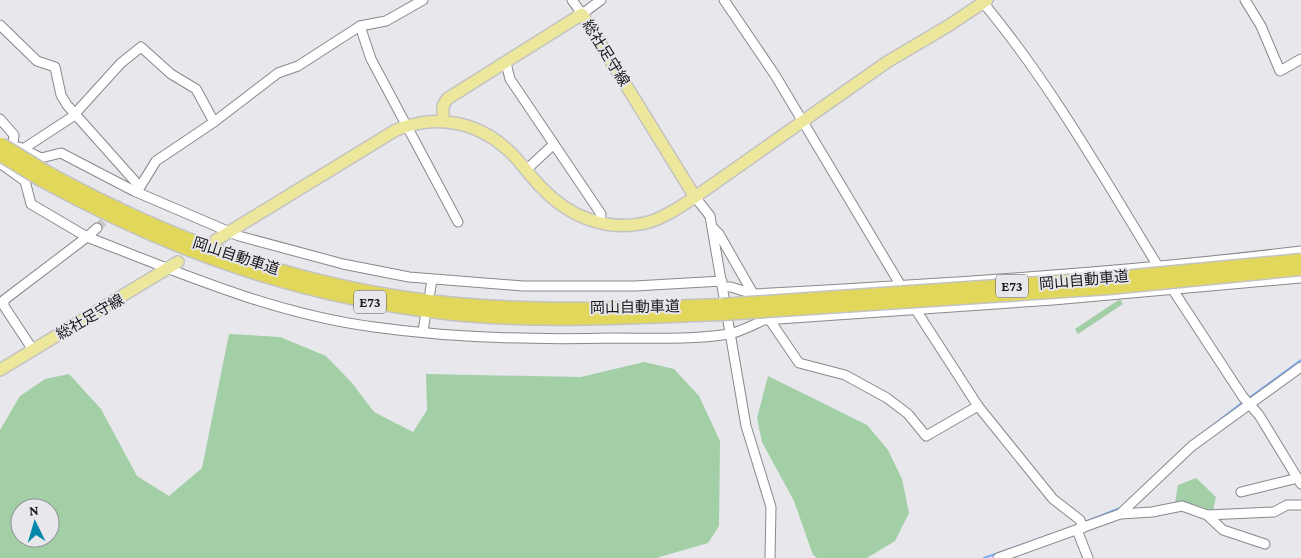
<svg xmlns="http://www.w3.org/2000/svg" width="1301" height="558" font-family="'Crimson Pro','Noto Sans JP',serif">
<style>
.green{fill:#a2cfa6;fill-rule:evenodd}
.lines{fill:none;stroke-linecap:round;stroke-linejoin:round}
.stream{stroke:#76aff8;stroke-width:2}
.minor-tunnel{stroke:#c8c8cc;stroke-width:9;stroke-dasharray:9 4.5;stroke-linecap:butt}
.minor-casing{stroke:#89888e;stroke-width:11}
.major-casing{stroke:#c3c3c3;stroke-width:14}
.highway-casing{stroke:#c3c3c3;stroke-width:15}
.minor{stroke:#fff;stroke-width:9}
.major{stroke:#ede79c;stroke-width:11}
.highway{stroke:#e1d75a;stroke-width:12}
.highway-bridge-casing{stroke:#c3c3c3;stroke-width:15;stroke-linecap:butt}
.highway-bridge{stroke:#e1d75a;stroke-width:12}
.labels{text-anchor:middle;stroke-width:4;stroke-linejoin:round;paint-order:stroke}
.shield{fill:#e7e7ec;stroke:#565558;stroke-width:1}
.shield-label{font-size:14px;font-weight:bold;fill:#181719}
.street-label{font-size:15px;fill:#181719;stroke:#e7e7ec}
</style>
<rect width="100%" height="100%" fill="#e7e7ec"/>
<!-- green -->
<g class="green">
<polygon points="1120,299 1123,304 1078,334 1075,329"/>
<path d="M229 334 280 337 326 356 352 383 374 412 413 432 427 410 426 374 581 377 644 362 674 369 699 396 720 441 719 526 708 543 656 558H0V430L20 396 45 379 69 374 101 409 137 476 169 496 202 468ZM20 508H50V538H20Z"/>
<polygon points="768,376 867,425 888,450 902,479 909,513 895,541 867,558 817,558 813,555 794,501 762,442 757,418"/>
<polygon points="1196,478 1216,497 1213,511 1193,504 1175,503 1178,485"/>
</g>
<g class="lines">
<!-- stream -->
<g class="stream">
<polyline points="1249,398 1301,360"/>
<polyline points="1195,439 1243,402"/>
<polyline points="1085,522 1120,508"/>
<polyline points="984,558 1052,534"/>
</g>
<!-- minor-tunnel -->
<polyline class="minor-tunnel" points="97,228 126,200"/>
<defs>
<g id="minor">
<polyline points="572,0 582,14 601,0"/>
<polyline points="724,0 775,75 907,296"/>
<path d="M981 0C1052 85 1106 182 1164 276"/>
<polyline points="1245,0 1261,26 1280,71 1301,59"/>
<polyline points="0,25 37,61 55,67 61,95 67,105 140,187 156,161 214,122 278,73 298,66 360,26 386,21 423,0"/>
<polyline points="360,26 371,59 458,222"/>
<polyline points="506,63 510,79 601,214 600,223"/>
<polyline points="0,119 14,135 13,143 7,154"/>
<polyline points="19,147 41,158"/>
<polyline points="23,149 72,117 121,63 141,47 171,74 196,89 214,122"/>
<polyline points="1,164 25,181 31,204 87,237 4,300 4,306 33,350"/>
<polyline points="526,170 554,144"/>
<polyline points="25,181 41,158 61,153 134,191 239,236 343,264 409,277 523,286 635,286 722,281"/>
<polyline points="695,197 710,216 746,426 771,507 770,558"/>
<polyline points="712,227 719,234 755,297"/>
<path d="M97 228 87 237C180 273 274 314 374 327 452 338 533 340 612 338 650 338 691 340 729 334 740 332 753 325 764 320L1053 300 1301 278"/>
<path d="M723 287H731L753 294C936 284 1119 273 1301 251"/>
<polyline points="1171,287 1243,397 1259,415 1301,484"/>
<polyline points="430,292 432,280"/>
<polyline points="914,307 978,406 1053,499 1080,520 1083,528"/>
<polyline points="767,316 799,363 845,375 887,398 908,414 926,436 978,406"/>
<polyline points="423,331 425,319"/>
<polyline points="1241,492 1298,478"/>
<polyline points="1120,514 1152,512 1182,506 1207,515 1223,530 1265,544"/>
<polyline points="1207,515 1274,512 1287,505 1301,505"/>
<polyline points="1077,530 1088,558"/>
<polyline points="998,558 1120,514 1192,446 1301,367"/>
</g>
<g id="major">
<polyline points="443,120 443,106 447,99 582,14 695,197"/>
<path d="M216 240 396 130C436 114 477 121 509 151 521 162 530 176 542 188 569 217 609 233 649 222 666 217 681 206 695 197L887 62 948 26 987 0"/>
<polyline points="0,370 178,262"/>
</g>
<g id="highway">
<path d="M45 171C175 243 308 290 456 304 545 312 633 308 721 305"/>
<path d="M41 180C174 253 303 298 454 314 542 323 633 317 722 314"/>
</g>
</defs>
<!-- minor casing -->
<use href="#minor" class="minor-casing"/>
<!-- major casing -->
<use href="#major" class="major-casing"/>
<!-- highway casing -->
<use href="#highway" class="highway-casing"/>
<!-- minor -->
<use href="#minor" class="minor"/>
<!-- major -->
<use href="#major" class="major"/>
<!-- highway -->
<use href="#highway" class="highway"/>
<defs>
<g id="highway-bridge">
<polyline points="1,144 45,171"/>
<polyline points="0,155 41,180"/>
<polyline points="721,305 1112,278 1301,260"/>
<polyline points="722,314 1109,288 1301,269"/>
</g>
</defs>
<!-- highway-bridge casing -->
<use href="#highway-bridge" class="highway-bridge-casing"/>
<!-- highway-bridge -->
<use href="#highway-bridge" class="highway-bridge"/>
</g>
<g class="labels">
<!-- shield labels -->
<g class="shield">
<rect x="996" y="274.5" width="32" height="23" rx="4"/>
<rect x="354" y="290.5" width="32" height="23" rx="4"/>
</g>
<g class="shield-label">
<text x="1012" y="291">E73</text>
<text x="370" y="307">E73</text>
</g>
<!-- street labels -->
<g class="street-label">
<text transform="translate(606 53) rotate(58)" y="5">総社足守線</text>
<text transform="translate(236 256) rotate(18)" y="5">岡山自動車道</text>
<text transform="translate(1084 280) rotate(-5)" y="5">岡山自動車道</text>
<text transform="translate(635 307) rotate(-1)" y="5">岡山自動車道</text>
<text transform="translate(90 317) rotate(-30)" y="5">総社足守線</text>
</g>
</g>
<!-- north arrow -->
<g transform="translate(35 523) rotate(355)"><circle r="24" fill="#e7e7ec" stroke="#949498"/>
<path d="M0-4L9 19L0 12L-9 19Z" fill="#0688aa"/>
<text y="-8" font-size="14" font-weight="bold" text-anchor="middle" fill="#181719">N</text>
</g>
</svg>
